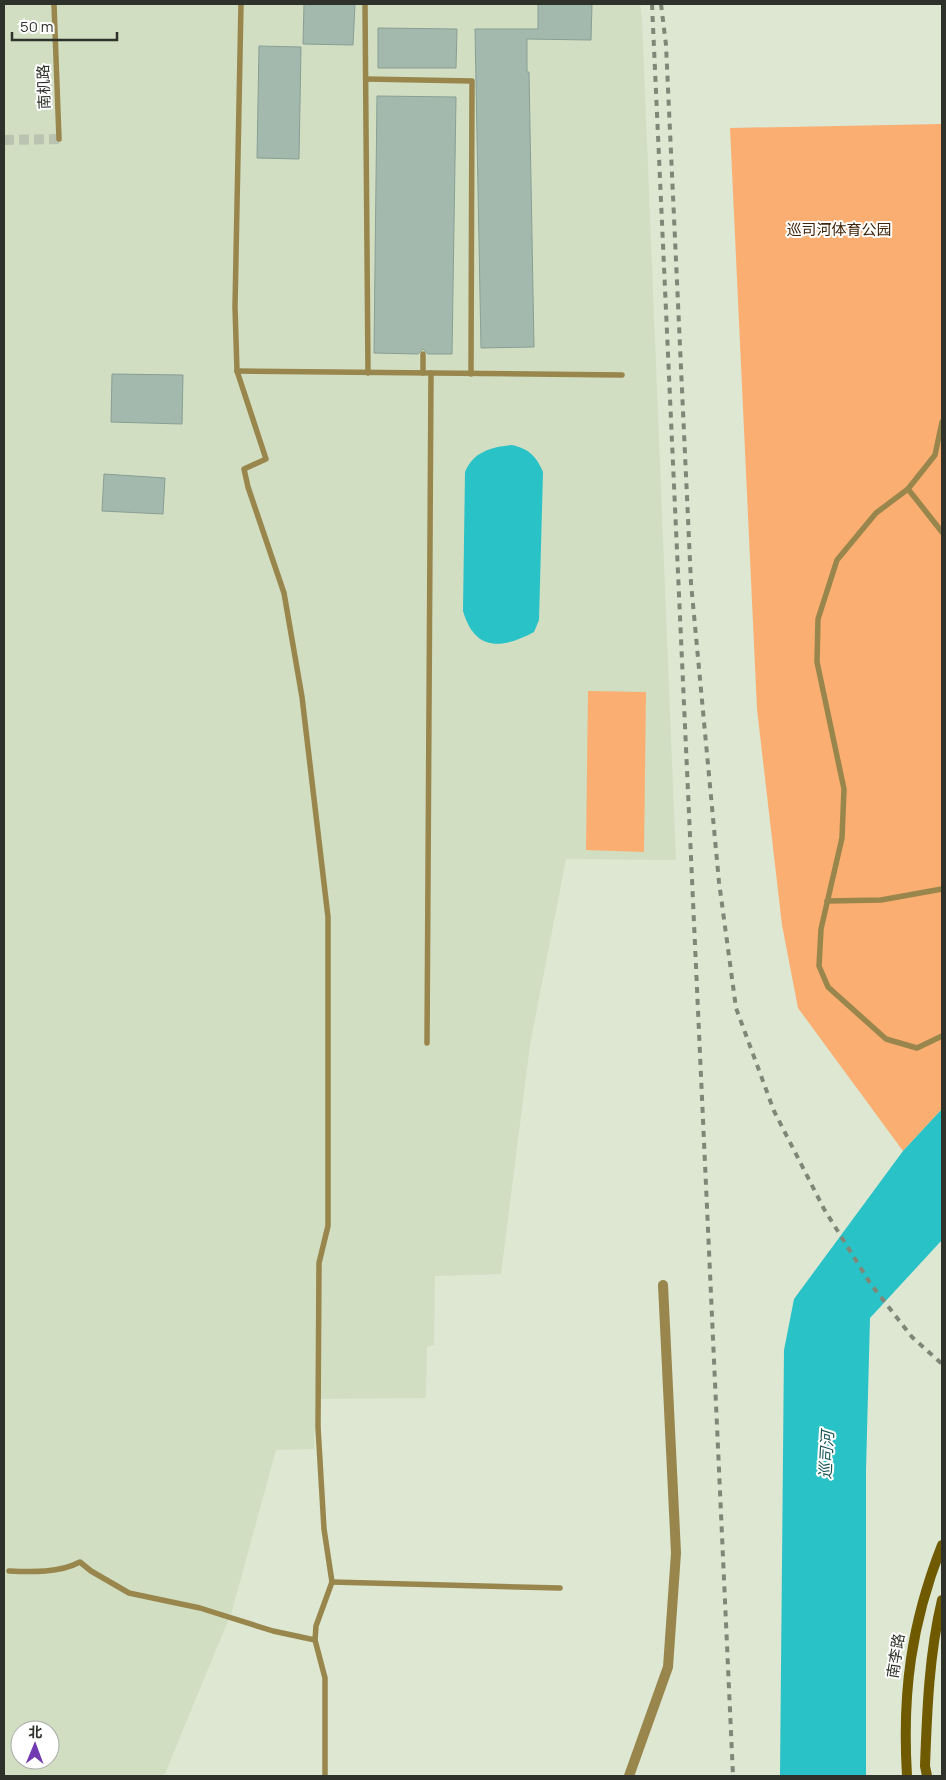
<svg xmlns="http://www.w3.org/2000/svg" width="946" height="1780" font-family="Manrope,'Noto Sans SC',sans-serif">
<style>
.built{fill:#d1dec2;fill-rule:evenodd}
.green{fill:#fbae71}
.water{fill:#29c2c6}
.building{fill:#a3b9ae;stroke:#899f94}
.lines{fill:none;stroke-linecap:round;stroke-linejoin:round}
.minor-tunnel{stroke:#bac3b0;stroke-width:10;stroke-dasharray:10 5;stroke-linecap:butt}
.service{stroke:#98864c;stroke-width:5.5}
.minor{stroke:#98864c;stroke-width:10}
.secondary{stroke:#6f5a00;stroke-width:10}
.rail{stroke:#808678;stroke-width:4;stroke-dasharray:6 6;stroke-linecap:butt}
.labels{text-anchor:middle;stroke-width:4;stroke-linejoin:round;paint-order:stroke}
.street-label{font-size:15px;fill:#2e322a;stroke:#fff}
.park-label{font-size:15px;fill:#402308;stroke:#fff}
.water-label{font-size:16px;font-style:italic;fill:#195557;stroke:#fff}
</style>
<rect width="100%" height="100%" fill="#dde7d2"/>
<!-- built -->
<path class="built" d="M4 4H640L642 18 676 860 566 859 530 1045 501 1274 435 1276 434 1345 427 1347 426 1398 316 1399 314 1449 276 1450 232 1611 164 1776H4ZM20 1730H50V1760H20Z"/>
<!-- green -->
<g class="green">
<polygon points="942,124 942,1109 903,1151 798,1008 782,925 757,709 730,128"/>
<polygon points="588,691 646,692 644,852 586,850"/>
</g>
<!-- water -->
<g class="water">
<path d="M512 445C529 449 536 456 543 472L539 620 534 632C502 649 475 652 463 611L465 472C473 452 491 447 512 445Z"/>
<polygon points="942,1109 942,1240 870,1318 866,1470 866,1776 780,1776 784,1350 794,1299 903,1151"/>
</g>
<!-- building -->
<g class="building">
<polygon points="304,4 355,4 353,45 303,44"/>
<polygon points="538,4 592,4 591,40 527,39 527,72 529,72 534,347 481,348 475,29 538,29"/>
<polygon points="378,28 457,29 456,68 378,68"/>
<polygon points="259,46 301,47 299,159 257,158"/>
<polygon points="377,96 456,97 452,354 428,354 423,349 418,354 374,353"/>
<polygon points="112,374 183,375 182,424 111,422"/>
<polygon points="104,474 165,478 163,514 102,511"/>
</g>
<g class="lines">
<!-- minor-tunnel -->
<polyline class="minor-tunnel" points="4,140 59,139"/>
<!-- service -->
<g class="service">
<polyline points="54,4 59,139"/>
<polyline points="241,4 235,307 237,371 266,459 244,469 248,487 284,593 302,697 328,917 328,1226 319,1263 318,1427 324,1529 332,1582 316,1626 315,1640 325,1678 325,1776"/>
<polyline points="365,4 368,373"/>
<polyline points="366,79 472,81 471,374"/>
<polyline points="237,371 622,375"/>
<polyline points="423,373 423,354"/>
<polyline points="942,422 935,455 908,489 876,513 837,560 818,619 817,662 844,789 842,838 821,929 819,966 828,987 886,1039 917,1048 942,1036"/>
<polyline points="908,489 942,532"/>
<polyline points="827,901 881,900 942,889"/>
<polyline points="427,1043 431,373"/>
<path d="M9 1571C33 1572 59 1573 80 1562L91 1571 129 1593 200 1608 273 1631 315 1640"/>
<polyline points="332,1582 560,1588"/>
</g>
<!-- minor -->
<polyline class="minor" points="629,1776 668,1667 676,1553 663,1285"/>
<!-- secondary -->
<g class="secondary">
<path d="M907 1776C902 1692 911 1624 942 1545"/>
<path d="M927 1776 925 1766C927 1711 929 1654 942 1600"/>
</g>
<!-- rail -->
<g class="rail">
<polyline points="652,4 733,1776"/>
<polyline points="661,4 666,45 691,583 719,882 736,1008 774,1111 824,1209 870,1283 912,1337 942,1364"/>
</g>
</g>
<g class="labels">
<!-- street labels -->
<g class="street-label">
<text transform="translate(44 87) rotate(-92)" y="5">南机路</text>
<text transform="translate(896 1656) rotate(-81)" y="5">南李路</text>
</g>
<!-- park labels -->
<g class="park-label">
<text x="839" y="235">巡司河体育公园</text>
</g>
<!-- water labels -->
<g class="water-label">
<text transform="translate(826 1455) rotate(-87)" y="6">巡司河</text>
</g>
</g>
<!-- border -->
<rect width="946" height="1780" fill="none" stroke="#2e322a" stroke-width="10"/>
<!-- north arrow -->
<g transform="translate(35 1745) rotate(1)"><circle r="24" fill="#ffffff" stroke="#abadaa"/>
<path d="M0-4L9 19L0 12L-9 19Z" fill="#723ab0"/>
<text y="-8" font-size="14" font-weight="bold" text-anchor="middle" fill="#2e322a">北</text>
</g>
<!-- scale -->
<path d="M12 32v8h105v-8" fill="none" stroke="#2e322a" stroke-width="2.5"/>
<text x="20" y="32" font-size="15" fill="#2e322a" stroke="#ffffff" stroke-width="4" paint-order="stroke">50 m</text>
</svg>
